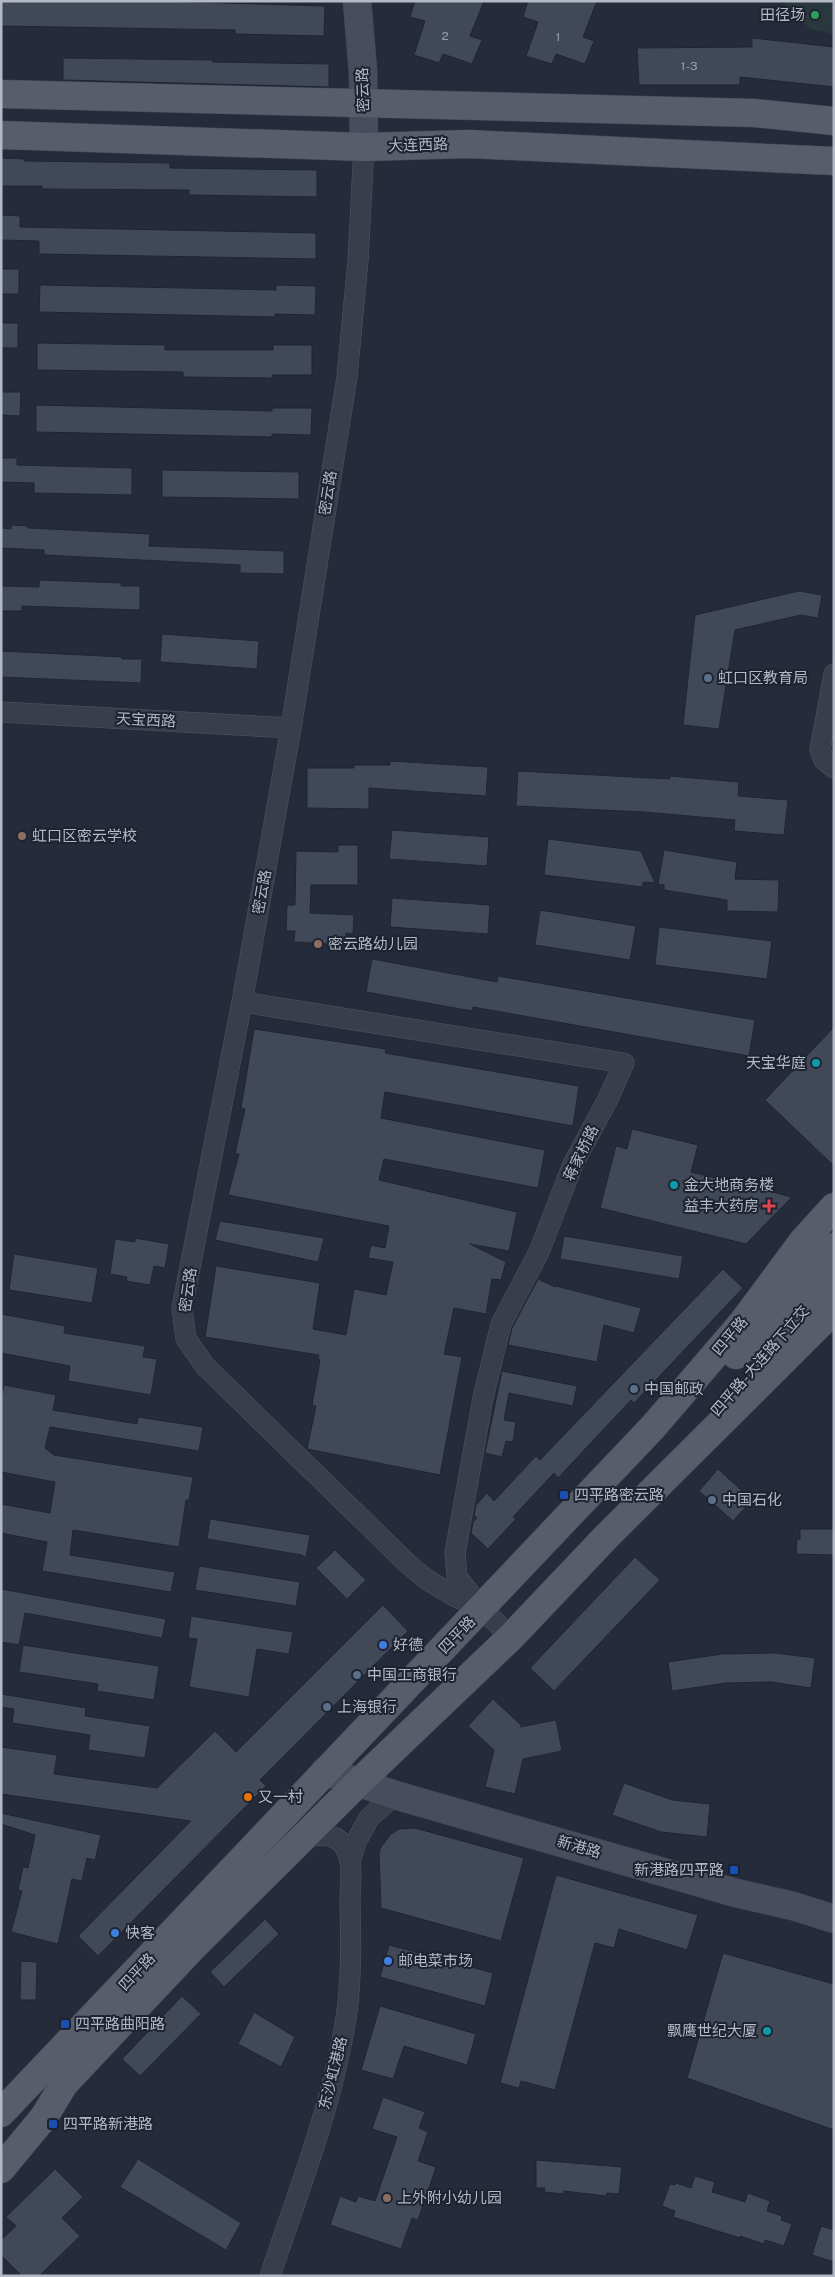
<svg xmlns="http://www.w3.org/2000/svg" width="835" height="2277" font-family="'Public Sans','Noto Sans SC',sans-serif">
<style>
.green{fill:#28383c}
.building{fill:#414959;stroke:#202532}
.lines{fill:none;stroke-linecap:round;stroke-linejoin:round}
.street-casing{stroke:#515663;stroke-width:21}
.secondary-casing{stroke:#424754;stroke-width:29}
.primary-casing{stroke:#424754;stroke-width:29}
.street{stroke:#393e4b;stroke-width:20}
.secondary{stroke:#474d5d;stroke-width:28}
.primary{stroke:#575d6b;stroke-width:28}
.leisure-dot{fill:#2e9e5b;stroke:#1e2330;stroke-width:2}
.service-dot{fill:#5c6f8a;stroke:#1e2330;stroke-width:2}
.education-dot{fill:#8d6e63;stroke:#1e2330;stroke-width:2}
.culture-dot{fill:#0f9aa8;stroke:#1e2330;stroke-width:2}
.health-dot{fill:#e0444e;stroke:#1e2330;stroke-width:2}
.transit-dot{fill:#1a4fb4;stroke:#1e2330;stroke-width:2}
.shop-dot{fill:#3f7fe0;stroke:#1e2330;stroke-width:2}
.food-dot{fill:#e8710a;stroke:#1e2330;stroke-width:2}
.labels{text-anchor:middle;stroke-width:4;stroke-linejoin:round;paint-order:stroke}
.number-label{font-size:12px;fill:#979dab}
.poi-label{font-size:15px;fill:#b4b9c6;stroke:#1e2330;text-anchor:start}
.street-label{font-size:15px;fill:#b4b9c6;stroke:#1e2330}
</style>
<rect width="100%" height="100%" fill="#252b3a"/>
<!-- green -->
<polygon class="green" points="783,1 834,1 834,34 810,29"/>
<!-- building -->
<g class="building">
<polygon points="1,1 158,1 325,6 324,36 235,34 235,30 1,26"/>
<polygon points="415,1 484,1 470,36 482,40 472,64 443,54 439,63 414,55 425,21 410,17"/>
<polygon points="528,1 597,1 583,37 594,41 585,64 556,54 552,64 526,56 538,22 523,17"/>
<polygon points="752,38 834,47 834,87 740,77 740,85 639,85 637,48 752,47"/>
<polygon points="63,58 213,60 213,62 329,64 329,87 63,80"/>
<polygon points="1,158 24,159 24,161 170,163 170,168 317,170 317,197 189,195 189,190 42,189 42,186 1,186"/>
<polygon points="1,215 20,216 20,227 316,233 316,259 39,254 39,241 1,240"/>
<rect x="1" y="269" width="18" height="25"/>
<polygon points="40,285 276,290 276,285 316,286 315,315 275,314 275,317 39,312"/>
<rect x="1" y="323" width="17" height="25"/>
<polygon points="37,343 165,345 165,350 273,350 273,345 312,345 312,375 272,375 272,378 183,377 183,372 37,370"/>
<polygon points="1,392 21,392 20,416 1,415"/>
<polygon points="36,405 272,411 272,408 312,408 311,435 272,434 272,437 36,432"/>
<polygon points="1,458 17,458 17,465 132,468 132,495 34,493 34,483 1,482"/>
<polygon points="162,470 299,472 299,499 162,497"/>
<polygon points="11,525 28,526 28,528 150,534 149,546 284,551 284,574 240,573 240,565 44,555 44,550 1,548 1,528 11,529"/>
<polygon points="39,580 121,583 121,586 140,586 140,610 22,606 22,611 1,611 1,586 39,587"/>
<polygon points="799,591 822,595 818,618 801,615 735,630 719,729 683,725 695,615"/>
<polygon points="162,634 259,641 257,669 160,662"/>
<polygon points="1,651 122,657 122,659 142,659 141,683 1,677"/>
<polygon points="390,761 488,767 486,796 369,788 369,809 307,808 307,768 354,768 354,765 390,765"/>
<polygon points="518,771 670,779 670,776 739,782 738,796 788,800 784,835 734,831 735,820 644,812 516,806"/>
<polygon points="392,830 489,837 487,866 389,859"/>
<polygon points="548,839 641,851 655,883 643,882 643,887 544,875"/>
<polygon points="338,845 358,845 358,885 311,885 310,913 354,915 353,934 346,933 345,945 294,942 295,931 286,931 287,905 295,905 296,851 338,852"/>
<polygon points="664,850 737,862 735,879 779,880 778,912 727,911 727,900 664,890 664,885 658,884"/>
<polygon points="392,898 490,905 488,934 390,927"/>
<polygon points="540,910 636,926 630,960 535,945"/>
<polygon points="659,927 772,941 767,979 655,965"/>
<polygon points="372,959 497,982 498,976 755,1020 749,1056 473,1007 472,1011 366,992"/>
<polygon points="834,1027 834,1166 765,1100"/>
<polygon points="254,1029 386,1049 385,1053 579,1086 573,1126 385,1092 381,1118 545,1150 538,1188 384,1159 379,1180 517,1212 509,1251 470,1244 506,1262 501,1280 492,1279 486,1314 454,1308 444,1354 462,1357 440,1475 307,1449 316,1406 312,1405 320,1360 318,1359 319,1355 205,1337 216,1266 320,1283 313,1329 346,1335 354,1289 386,1295 393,1262 368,1258 371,1245 385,1248 389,1226 228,1195 239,1154 235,1154 245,1109 241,1108"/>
<polygon points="632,1129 698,1145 691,1172 792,1197 746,1244 600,1208 616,1146 627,1149"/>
<polygon points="220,1221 324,1238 318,1262 215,1240"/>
<polygon points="564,1236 683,1256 679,1279 560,1259"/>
<polygon points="135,1238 169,1244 165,1268 154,1266 150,1285 126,1281 127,1277 110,1274 115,1239 135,1242"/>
<polygon points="14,1254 98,1268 92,1303 9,1290"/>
<polygon points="723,1269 743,1288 634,1403 631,1400 558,1478 554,1473 513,1517 516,1519 488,1549 471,1533 473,1522 477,1518 474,1515 476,1505 487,1493 494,1501 536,1456 540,1460"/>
<polygon points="538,1279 555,1287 556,1286 641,1308 634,1333 604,1325 597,1362 508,1345 512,1328"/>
<polygon points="1,1314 65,1326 64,1333 145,1346 143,1357 157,1359 151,1395 68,1381 70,1366 1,1353"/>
<polygon points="502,1371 577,1386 573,1406 509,1393 504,1420 516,1422 513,1442 506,1441 502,1457 485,1453"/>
<polygon points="4,1385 56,1395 53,1410 137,1424 138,1417 203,1427 199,1451 50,1427 45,1448 54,1455 193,1477 189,1500 186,1500 179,1547 73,1530 70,1555 175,1572 171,1592 42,1571 47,1542 1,1533 1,1504 50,1513 55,1482 1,1472 1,1399"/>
<polygon points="718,1469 752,1500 733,1521 699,1491"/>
<polygon points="210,1519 310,1535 306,1558 302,1555 207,1539"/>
<polygon points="800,1529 834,1529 834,1555 796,1554 797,1539 800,1539"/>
<polygon points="335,1550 366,1580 347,1599 316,1568"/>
<polygon points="635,1557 660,1580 554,1691 530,1668"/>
<polygon points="199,1566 300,1582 296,1606 195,1590"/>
<polygon points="1,1589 166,1619 162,1638 25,1613 19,1645 1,1642"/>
<polygon points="383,1605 408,1631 260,1780 266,1786 98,1956 78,1936 191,1821 1,1794 1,1747 57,1755 54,1774 157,1788 215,1731 236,1752"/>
<polygon points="191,1616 293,1632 289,1654 257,1649 249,1697 189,1687 197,1639 188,1638"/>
<polygon points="23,1645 159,1666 154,1700 97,1691 98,1684 19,1672"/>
<polygon points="775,1653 815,1658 811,1688 771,1682 726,1683 672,1691 668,1662 722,1654"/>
<polygon points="1,1694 86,1708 85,1716 150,1726 145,1758 88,1750 90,1735 12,1723 14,1709 1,1707"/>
<polygon points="493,1699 522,1726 520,1727 556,1720 562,1751 523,1759 515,1794 485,1787 494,1750 468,1726"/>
<polygon points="624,1783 672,1800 710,1804 707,1837 661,1832 612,1815"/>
<polygon points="1,1813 101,1835 95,1860 87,1858 82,1881 72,1879 58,1944 11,1932 22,1891 18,1890 23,1867 28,1868 35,1835 1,1824"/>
<polygon points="415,1828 524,1858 501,1941 381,1908 379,1853 381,1847 391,1834 399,1829"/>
<polygon points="556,1875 698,1915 687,1950 619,1929 614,1948 595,1943 555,2090 521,2081 519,2088 500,2083"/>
<polygon points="265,1919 279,1934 224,1987 210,1972"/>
<polygon points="389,1945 493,1973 485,2006 380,1977"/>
<polygon points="723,1953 834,1984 834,2130 687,2078"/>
<polygon points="21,1961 37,1962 36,2000 20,2000"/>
<polygon points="182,1996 201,2014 140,2076 122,2059"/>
<polygon points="380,2006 476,2034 467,2065 404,2046 393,2079 361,2070"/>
<polygon points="254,2012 295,2037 281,2067 238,2044"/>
<polygon points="383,2097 425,2112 419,2128 428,2132 418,2161 436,2167 418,2220 412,2218 401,2249 330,2225 340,2196 356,2202 358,2196 375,2201 397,2137 372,2129"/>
<polygon points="138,2159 241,2223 226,2250 120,2187"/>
<polygon points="536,2160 622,2167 619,2194 607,2193 606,2196 564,2191 564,2194 544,2192 545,2188 536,2188"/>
<polygon points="55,2169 83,2197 62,2218 80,2236 39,2276 22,2276 1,2255 1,2240 16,2226 6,2217"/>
<polygon points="695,2176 715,2182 712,2192 745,2202 748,2193 770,2201 767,2211 782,2216 781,2220 792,2224 784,2246 765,2240 764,2244 740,2236 740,2238 673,2217 675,2211 662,2206 670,2184 675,2185 676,2183 691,2188"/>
<polygon points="821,2226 834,2230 834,2262 812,2255"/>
</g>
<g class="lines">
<defs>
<g id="street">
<polyline points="364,147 358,260 347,377 291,728 242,1002 182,1308 186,1339 206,1367 408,1564 426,1579 454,1596 482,1609 511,1637"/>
<polyline points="834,674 820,750 824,760 834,768"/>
<polyline points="1,712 291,728"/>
<polyline points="242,1002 624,1063 608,1099 573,1164 539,1252 501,1324 483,1398 455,1553 457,1577 480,1606"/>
<polyline points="350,1862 356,1842 369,1818 395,1795"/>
<path d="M270 2276C297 2195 329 2114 344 2030 352 1988 351 1944 350 1901 350 1884 355 1857 342 1843 333 1833 318 1835 306 1836"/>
</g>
<g id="secondary">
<polyline points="357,1 363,71 364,147"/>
<polyline points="325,1771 395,1795 736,1893 793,1906 834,1919"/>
</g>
<g id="primary">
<polyline points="1,94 754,113 834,121"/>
<polyline points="1,135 364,147 469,144 834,161"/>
<polyline points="764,1354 834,1279"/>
<path d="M736 1355C771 1321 801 1282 834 1247"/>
<polyline points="1,2113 653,1427 743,1322 803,1241 834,1207"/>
<polyline points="1,2169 44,2117 64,2084 193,1947 358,1783 511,1637 607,1536 834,1310"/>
</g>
</defs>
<!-- street casing -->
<use href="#street" class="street-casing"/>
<!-- secondary casing -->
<use href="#secondary" class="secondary-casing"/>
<!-- primary casing -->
<use href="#primary" class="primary-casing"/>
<!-- street -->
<use href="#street" class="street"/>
<!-- secondary -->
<use href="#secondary" class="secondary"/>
<!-- primary -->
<use href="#primary" class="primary"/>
</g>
<!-- markers -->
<circle class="leisure-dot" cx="815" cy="15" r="5"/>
<g class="service-dot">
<circle cx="708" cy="678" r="5"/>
<circle cx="634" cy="1389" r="5"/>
<circle cx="712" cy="1500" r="5"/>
<circle cx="357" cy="1675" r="5"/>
<circle cx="327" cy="1707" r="5"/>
</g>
<g class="education-dot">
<circle cx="22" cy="836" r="5"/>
<circle cx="318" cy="944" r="5"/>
<circle cx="387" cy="2198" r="5"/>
</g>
<g class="culture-dot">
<circle cx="816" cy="1063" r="5"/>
<circle cx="674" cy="1185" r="5"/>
<circle cx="767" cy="2031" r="5"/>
</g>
<path class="health-dot" d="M766.5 1198.5h5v5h5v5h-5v5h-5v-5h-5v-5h5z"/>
<g class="transit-dot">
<rect x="559" y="1490" width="10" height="10" rx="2.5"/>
<rect x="729" y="1865" width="10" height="10" rx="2.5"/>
<rect x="60" y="2019" width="10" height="10" rx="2.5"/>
<rect x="48" y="2119" width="10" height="10" rx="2.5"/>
</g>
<g class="shop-dot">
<circle cx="383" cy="1645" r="5"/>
<circle cx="115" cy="1933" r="5"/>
<circle cx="388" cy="1961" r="5"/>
</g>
<circle class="food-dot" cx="248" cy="1797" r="5"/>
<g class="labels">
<!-- number labels -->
<g class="number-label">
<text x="445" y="40">2</text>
<text x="558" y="41">1</text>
<text x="689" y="70">1-3</text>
</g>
<!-- poi labels -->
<g class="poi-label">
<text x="805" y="20" text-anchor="end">田径场</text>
<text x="718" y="683">虹口区教育局</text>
<text x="32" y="841">虹口区密云学校</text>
<text x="328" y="949">密云路幼儿园</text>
<text x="806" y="1068" text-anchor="end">天宝华庭</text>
<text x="684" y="1190">金大地商务楼</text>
<text x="759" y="1211" text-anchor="end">益丰大药房</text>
<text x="644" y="1394">中国邮政</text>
<text x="574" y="1500">四平路密云路</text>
<text x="722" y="1505">中国石化</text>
<text x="393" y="1650">好德</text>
<text x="367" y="1680">中国工商银行</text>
<text x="337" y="1712">上海银行</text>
<text x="258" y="1802">又一村</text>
<text x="724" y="1875" text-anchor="end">新港路四平路</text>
<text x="125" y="1938">快客</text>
<text x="398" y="1966">邮电菜市场</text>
<text x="75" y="2029">四平路曲阳路</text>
<text x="757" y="2036" text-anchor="end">飘鹰世纪大厦</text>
<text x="63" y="2129">四平路新港路</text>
<text x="397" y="2203">上外附小幼儿园</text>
</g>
<!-- street labels -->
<g class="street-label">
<text transform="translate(363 90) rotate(-92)" y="5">密云路</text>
<text transform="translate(418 145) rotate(-2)" y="5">大连西路</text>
<text transform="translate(328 493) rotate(-81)" y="5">密云路</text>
<text transform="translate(146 720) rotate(3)" y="5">天宝西路</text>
<text transform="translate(262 892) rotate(-80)" y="5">密云路</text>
<text transform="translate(581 1153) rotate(-64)" y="5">蒋家桥路</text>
<text transform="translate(188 1290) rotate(-82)" y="5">密云路</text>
<text transform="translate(730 1336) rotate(-50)" y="5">四平路</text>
<text transform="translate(760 1361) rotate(-49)" y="5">四平路-大连路下立交</text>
<text transform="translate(457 1635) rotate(-46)" y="5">四平路</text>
<text transform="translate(579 1847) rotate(16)" y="5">新港路</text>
<text transform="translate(137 1972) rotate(-47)" y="5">四平路</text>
<text transform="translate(333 2073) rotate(-76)" y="5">东沙虹港路</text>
</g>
</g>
<!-- border -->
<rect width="835" height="2277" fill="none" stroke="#b4b9c6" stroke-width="5"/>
</svg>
